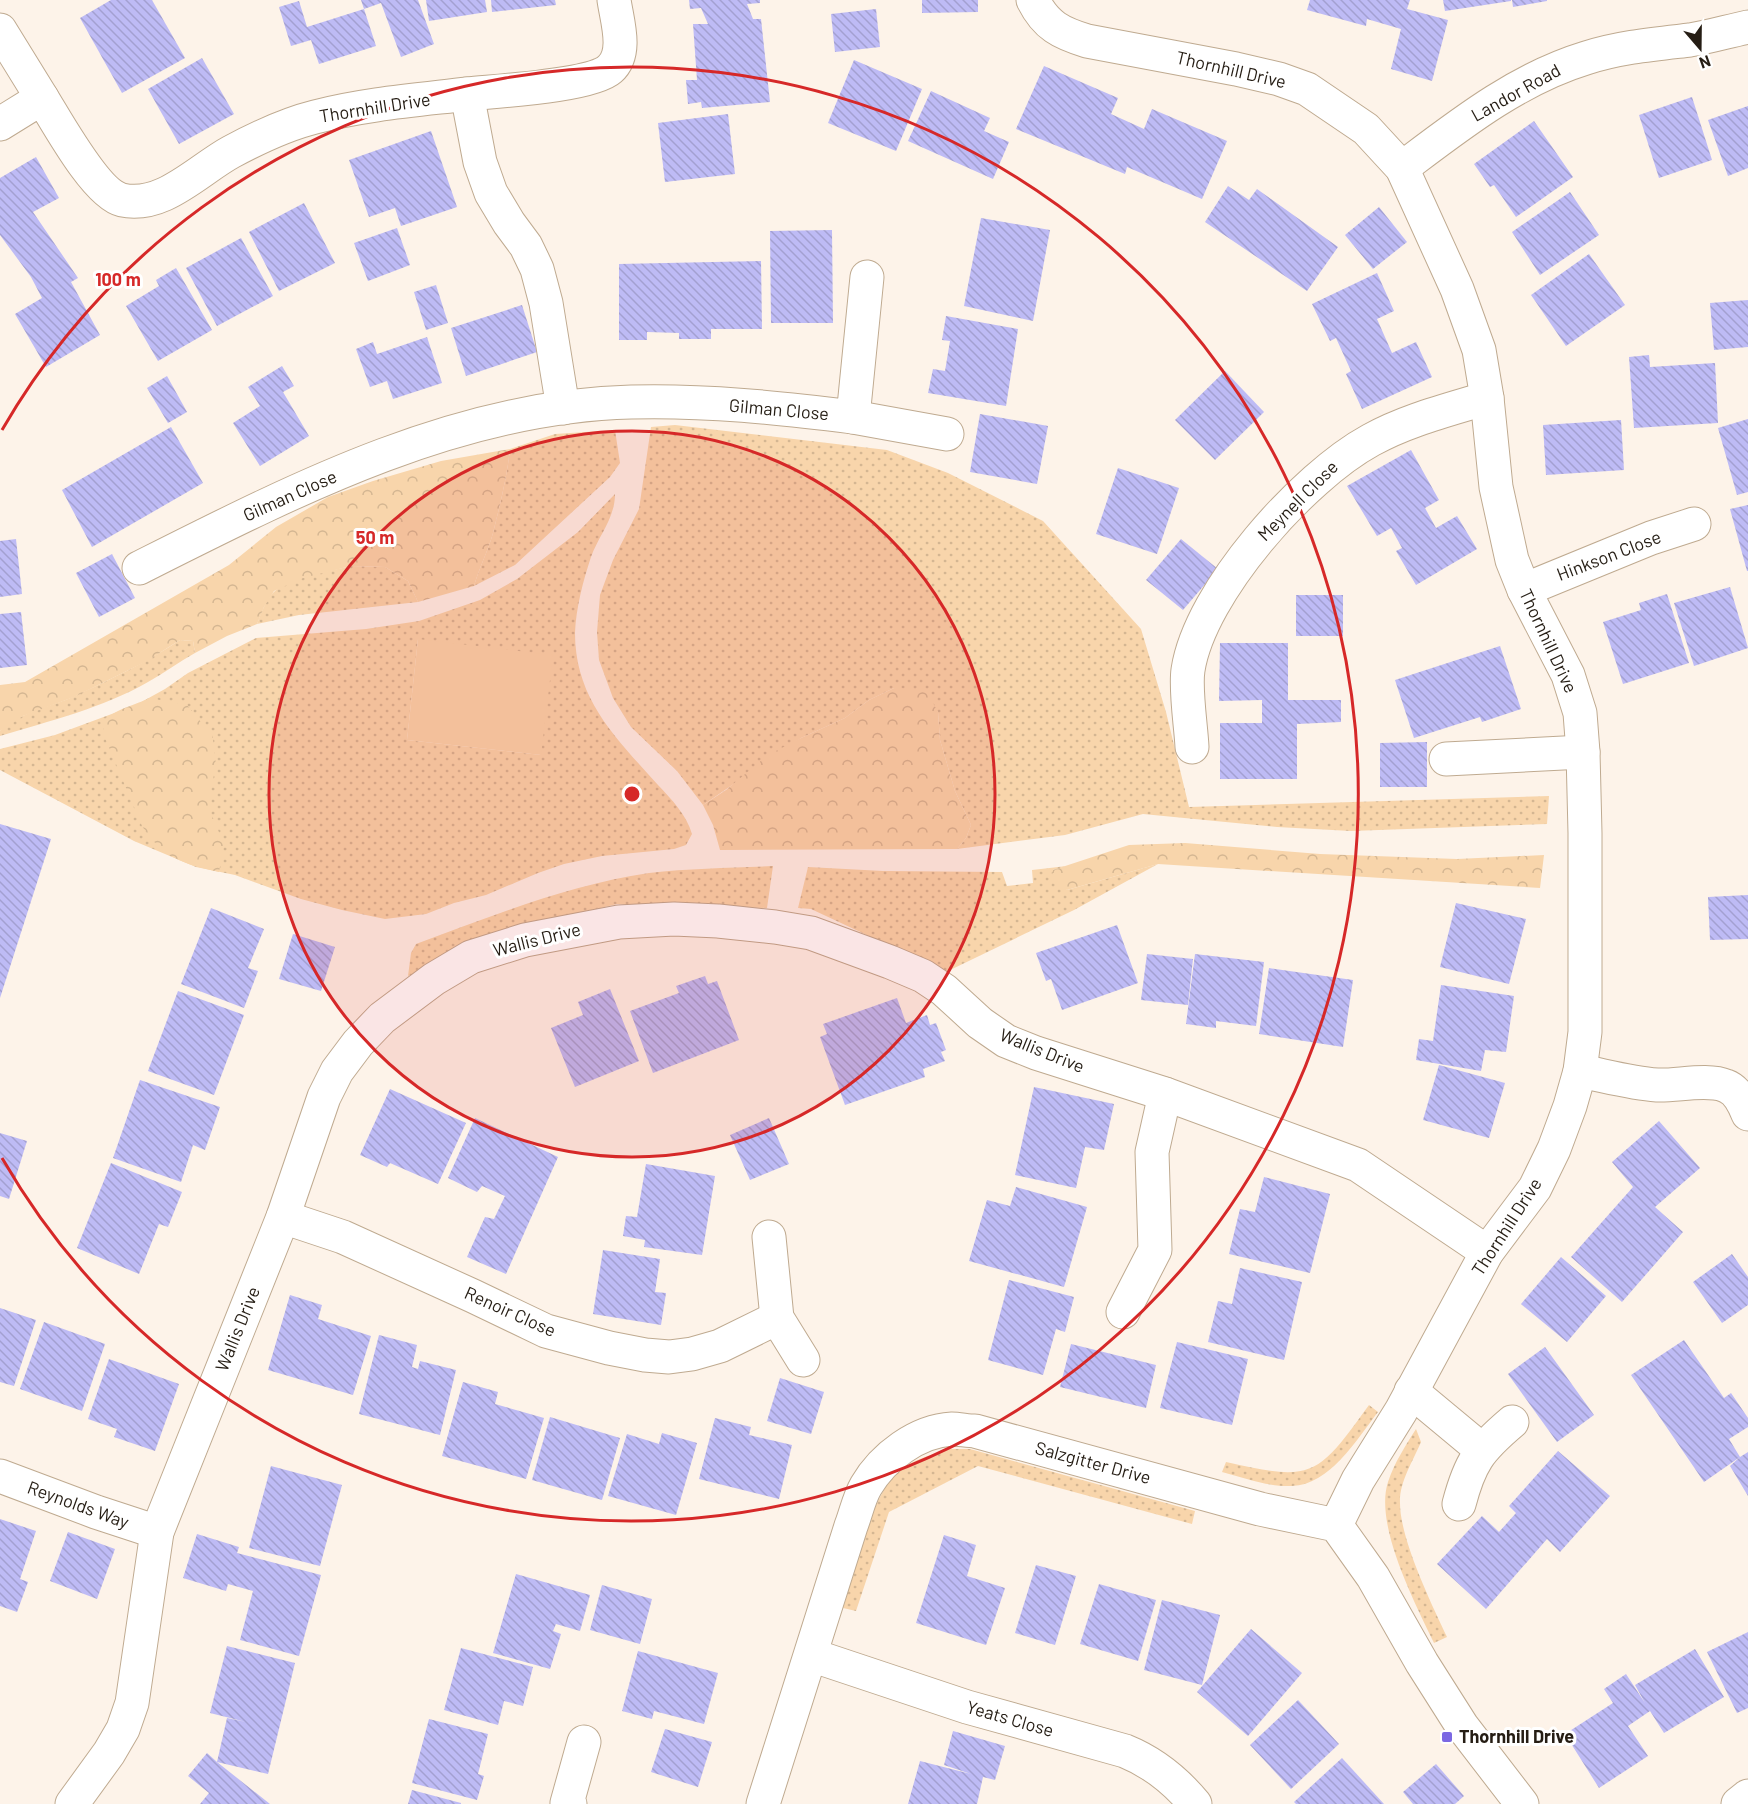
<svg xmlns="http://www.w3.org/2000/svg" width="1748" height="1804" font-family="Barlow,sans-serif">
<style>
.grass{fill:url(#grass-dots);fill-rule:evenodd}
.forest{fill:url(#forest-crowns)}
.pitch{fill:#f8d5ab}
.building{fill:url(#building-back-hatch)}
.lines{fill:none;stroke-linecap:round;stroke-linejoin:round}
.minor-casing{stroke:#bfaa90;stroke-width:35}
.minor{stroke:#fff;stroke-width:33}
.ring{fill:none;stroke:#d62828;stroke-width:3}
.poi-dot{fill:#7b68e3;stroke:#fff;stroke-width:2}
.labels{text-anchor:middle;stroke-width:6;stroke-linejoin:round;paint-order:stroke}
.street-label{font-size:18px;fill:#251d14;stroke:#fff}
.poi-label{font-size:18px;font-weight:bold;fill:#251d14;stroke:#fff;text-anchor:start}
.centre{fill:#d62828;stroke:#fff;stroke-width:3}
.ring-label{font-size:18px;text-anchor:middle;font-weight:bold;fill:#d62828;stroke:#fff;stroke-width:6;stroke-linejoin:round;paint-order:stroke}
</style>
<defs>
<pattern id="grass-dots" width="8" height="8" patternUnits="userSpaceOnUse" patternTransform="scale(1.5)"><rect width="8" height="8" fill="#f8d5ab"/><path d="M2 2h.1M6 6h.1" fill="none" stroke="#d4b692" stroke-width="1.8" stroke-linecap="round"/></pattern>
<pattern id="forest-crowns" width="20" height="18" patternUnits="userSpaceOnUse" patternTransform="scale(1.5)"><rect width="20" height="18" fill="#f8d5ab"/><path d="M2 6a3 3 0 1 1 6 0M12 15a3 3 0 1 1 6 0" fill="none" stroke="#d4b692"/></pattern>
<pattern id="building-back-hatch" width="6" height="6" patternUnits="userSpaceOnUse" patternTransform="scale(1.5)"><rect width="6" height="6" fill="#bebbf5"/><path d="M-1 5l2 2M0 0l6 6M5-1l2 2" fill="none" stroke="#a3a0d1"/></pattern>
</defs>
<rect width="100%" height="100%" fill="#fdf3e9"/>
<!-- grass -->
<g class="grass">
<polygon points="675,425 887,450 948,473 1043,521 1141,629 1166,712 1189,807 1549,796 1547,824 1351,831 1277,827 1143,814 1065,835 957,849 966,838 971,825 955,791 940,740 938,712 894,688 869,700 845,718 801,738 703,805 677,771 631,727 613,698 599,660 597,632 600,595 613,560 639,509 651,427"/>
<path d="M615 430 620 463 610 477 515 565 474 586C479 568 488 551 493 533 500 505 507 477 510 449L555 434Z"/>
<path d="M615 494C615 518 599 535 591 557 583 581 576 608 575 633 575 700 617 739 658 785 672 800 686 814 692 834L686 845 674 849 602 856 564 864 538 873 486 895 454 903 426 914 385 919 342 910 301 899 235 875 196 867 134 841 0 770V749L55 735 136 705 165 689 188 673 256 638 366 629 419 621 480 600 517 579 578 532ZM418 639 541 755 407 740Z"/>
<path d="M351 566 385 567 408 581 418 602 299 615 257 624C261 614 266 598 275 591 291 577 330 571 351 566Z"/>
<path d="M180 640 193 641 195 653C179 662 164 673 148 682 103 708 49 721 0 736V731C20 712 50 707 75 696 111 679 147 662 180 640Z"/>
<polygon points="1158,864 1074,910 946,972 811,909 798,908 808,867 883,871 1002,872 1007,886 1033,883 1032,870 1067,866 1053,870 1067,890"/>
<path d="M773 866 767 908 617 904 475 938 420 972 408 976 411 953 416 944C492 916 568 885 649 873 690 868 732 868 773 866Z"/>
<path d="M1369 1405 1378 1412C1357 1439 1330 1485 1292 1486 1268 1487 1245 1478 1222 1472L1226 1462C1313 1482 1317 1477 1369 1405Z"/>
<path d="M1416 1429 1421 1442C1413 1461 1399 1483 1400 1503 1400 1539 1431 1603 1447 1637L1434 1643C1415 1603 1374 1525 1388 1482 1394 1463 1406 1445 1416 1429Z"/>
<path d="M948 1449H970L1195 1511 1192 1524 978 1466 889 1512 856 1611 843 1608C855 1571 870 1497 898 1472 911 1460 932 1455 948 1449Z"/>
</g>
<!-- forest -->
<g class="forest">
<path d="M510 449C507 477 500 505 493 533 488 551 479 568 474 586L418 602 408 581 385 567 351 566 303 578 274 591 264 607 257 624 227 636 195 653 193 641 180 640 147 661 74 697 23 716 0 731V685L25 682 229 565 276 527 328 497 373 481 441 461Z"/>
<polygon points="894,688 926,690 938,712 940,740 955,791 971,825 966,838 957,849 720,850 713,825 703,805 726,790 768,755 801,738 845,718 869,700"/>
<path d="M149 698 187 705 201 722 212 731 216 765 210 794V811L224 844 219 872C183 864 163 858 142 826L103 733C104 729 104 723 106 720 112 710 139 704 149 698Z"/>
<polygon points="1185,843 1320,854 1457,859 1544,855 1540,888 1158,864 1067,890 1051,882 1053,870 1129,845"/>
</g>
<!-- pitch -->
<polygon class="pitch" points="418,639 553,655 541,755 407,740"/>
<!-- building -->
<g class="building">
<polygon points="111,0 152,0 185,58 122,93 80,18"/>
<polygon points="361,0 418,0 434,44 401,57 381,3 364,9 376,46 319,64 311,40 291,46 279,7 299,1 307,27 364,9"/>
<polygon points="426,0 485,0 487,12 429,21"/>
<polygon points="491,0 555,0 556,5 492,12"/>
<polygon points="689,0 760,0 760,3 747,4 753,19 761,19 770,102 702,108 701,102 688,104 686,80 697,80 693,24 708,24 701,8 690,9"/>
<polygon points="922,0 978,0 978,12 922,13"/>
<polygon points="1310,0 1410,0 1407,9 1448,20 1432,81 1391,69 1401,29 1367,19 1366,26 1307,10"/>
<polygon points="1443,0 1511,0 1511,1 1445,11"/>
<polygon points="1512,0 1547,0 1547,1 1513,7"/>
<polygon points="876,9 880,47 835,52 831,14"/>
<polygon points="202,58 234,114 179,144 148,89"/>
<polygon points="854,60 922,89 896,151 828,123"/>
<polygon points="1044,66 1118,98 1111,114 1144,129 1152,109 1227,141 1202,199 1127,167 1125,174 1016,129"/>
<polygon points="931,91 990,118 984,131 1009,142 993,179 908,141"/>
<polygon points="1692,97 1712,160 1659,178 1639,115"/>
<polygon points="1748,106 1748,168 1728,176 1708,120"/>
<polygon points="728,114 735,174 665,182 658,123"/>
<polygon points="1534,121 1573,177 1516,217 1494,185 1490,187 1474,164"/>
<polygon points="431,131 457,207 401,226 395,208 369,217 349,160"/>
<polygon points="36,157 59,198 33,212 78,278 71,282 100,335 46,367 15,314 42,298 31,277 0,235 0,178"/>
<polygon points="1228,186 1249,200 1257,189 1338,247 1307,291 1205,222"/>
<polygon points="1570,192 1599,235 1540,275 1512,232"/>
<polygon points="304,203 335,263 279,291 249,232"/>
<polygon points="1379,207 1407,242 1373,269 1345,235"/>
<polygon points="981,218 1050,230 1033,321 964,306"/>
<polygon points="397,228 410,265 368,281 354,243"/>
<polygon points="832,230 833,323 771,323 770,231"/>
<polygon points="241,238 273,296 217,326 186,268"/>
<polygon points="1589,254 1625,305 1566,346 1531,295"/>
<polygon points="761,261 762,329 711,329 711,339 679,339 679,333 647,332 647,340 619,340 619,264"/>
<polygon points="176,268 212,330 158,361 126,306 159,286 156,280"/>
<polygon points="1377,273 1394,311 1377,319 1392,353 1416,342 1432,377 1362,409 1346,374 1351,371 1336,338 1330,341 1312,304"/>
<polygon points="436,285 448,323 426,330 414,292"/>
<polygon points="1748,300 1748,347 1714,350 1710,303"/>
<polygon points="522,305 537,352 466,376 451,328"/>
<polygon points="946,316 1018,329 1006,406 928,393 933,369 945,371 950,341 942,340"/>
<polygon points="427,337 442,383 393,399 387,381 370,387 356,349 373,342 377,354"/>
<polygon points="1649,355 1650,367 1715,363 1718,423 1634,428 1629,357"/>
<polygon points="282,366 294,386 283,392 309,436 260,466 233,423 260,406 248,387"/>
<polygon points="1225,371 1264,412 1215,460 1175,420"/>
<polygon points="167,376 187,412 168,423 147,388"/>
<polygon points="980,414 1048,426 1037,484 970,472"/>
<polygon points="1748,419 1748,492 1737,495 1718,428"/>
<polygon points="1621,420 1624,470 1546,475 1543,425"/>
<polygon points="171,427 203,483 92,547 62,490"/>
<polygon points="1411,450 1439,500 1425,508 1436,528 1457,516 1477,549 1416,585 1396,551 1402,548 1391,528 1377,536 1347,486"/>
<polygon points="1118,468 1179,488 1157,554 1096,534"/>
<polygon points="1748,505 1748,571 1747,571 1730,509"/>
<polygon points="16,539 22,594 0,597 0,541"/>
<polygon points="1181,539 1218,569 1183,610 1146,580"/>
<polygon points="112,554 135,598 99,617 76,573"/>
<polygon points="1730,587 1748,648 1694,666 1674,603"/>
<polygon points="1667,594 1689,663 1623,684 1603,622 1641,610 1639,603"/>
<rect x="1296" y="595" width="47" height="41"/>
<polygon points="21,612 27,665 0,668 0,614"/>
<polygon points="1220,643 1288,643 1288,700 1341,700 1341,722 1297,724 1297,779 1220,779 1220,723 1262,723 1262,700 1219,701"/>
<polygon points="1500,646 1521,709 1482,722 1480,717 1414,738 1395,680"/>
<polygon points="1427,742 1427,787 1380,787 1380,743"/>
<polygon points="0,824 51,839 0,998"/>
<polygon points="1748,895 1748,939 1710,940 1708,897"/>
<polygon points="1456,903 1526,919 1509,984 1440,967"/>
<polygon points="211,908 264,929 248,968 258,971 244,1008 181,984"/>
<polygon points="1117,925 1138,983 1062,1010 1051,979 1046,981 1036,953"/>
<polygon points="293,934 335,947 321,991 279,979"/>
<polygon points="1147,954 1193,959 1188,1005 1141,1000"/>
<polygon points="1195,954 1264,962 1256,1026 1216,1021 1216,1028 1186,1024"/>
<polygon points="1269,968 1353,980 1343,1047 1259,1034"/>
<polygon points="705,976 708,984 717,981 739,1040 653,1073 630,1011 679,993 676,986"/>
<polygon points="1441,985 1514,996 1506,1052 1485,1050 1481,1071 1416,1060 1419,1039 1433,1041"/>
<polygon points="610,989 639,1061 575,1087 551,1028 583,1015 578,1002"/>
<polygon points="178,991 244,1015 214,1095 148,1071"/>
<polygon points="897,998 906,1023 927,1015 930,1025 936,1023 946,1050 941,1052 945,1061 923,1069 925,1077 845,1105 820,1037 827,1034 823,1024"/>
<polygon points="1439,1065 1505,1083 1489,1138 1423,1120"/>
<polygon points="140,1080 220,1107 205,1150 193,1145 181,1182 113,1158"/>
<polygon points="1034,1087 1114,1104 1104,1150 1085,1147 1076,1188 1015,1175"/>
<polygon points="390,1089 466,1123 438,1184 390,1163 387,1167 360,1155"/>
<polygon points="475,1118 558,1157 506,1274 467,1257 485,1217 494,1219 505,1196 482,1186 477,1192 448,1178"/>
<polygon points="769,1118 789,1164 750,1180 730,1135"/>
<polygon points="1659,1121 1700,1168 1655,1207 1683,1232 1622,1302 1571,1257 1633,1187 1612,1162"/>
<polygon points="0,1133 27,1141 9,1199 0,1196"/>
<polygon points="111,1163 182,1192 168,1227 159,1224 139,1274 77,1248"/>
<polygon points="646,1164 715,1176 702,1255 644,1247 645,1240 623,1236 626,1216 637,1217"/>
<polygon points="1264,1177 1330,1194 1310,1273 1229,1254 1240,1209 1255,1212"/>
<polygon points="1016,1187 1087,1207 1064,1287 969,1261 987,1200 1010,1206"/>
<polygon points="603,1250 660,1259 655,1292 666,1293 661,1325 593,1314"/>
<polygon points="1732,1254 1748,1277 1748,1305 1722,1323 1693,1282"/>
<polygon points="1561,1257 1606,1296 1567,1342 1521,1304"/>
<polygon points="1240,1268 1302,1282 1284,1360 1208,1342 1218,1301 1232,1304"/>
<polygon points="1009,1280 1074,1297 1065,1332 1056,1329 1043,1375 988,1360"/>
<polygon points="290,1295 322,1305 318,1319 371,1336 353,1395 268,1370"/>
<polygon points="0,1308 36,1320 14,1386 0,1382"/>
<polygon points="44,1322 105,1344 82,1411 20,1389"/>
<polygon points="379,1335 417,1345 412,1367 418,1369 420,1361 456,1370 440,1435 359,1414"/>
<polygon points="1684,1340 1724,1398 1731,1393 1748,1418 1748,1427 1729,1439 1740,1457 1748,1452 1748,1496 1730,1466 1740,1457 1704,1482 1631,1375"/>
<polygon points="1177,1342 1248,1359 1232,1425 1160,1408"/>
<polygon points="1071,1344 1156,1365 1146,1408 1060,1387"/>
<polygon points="1545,1347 1594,1415 1557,1442 1508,1374"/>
<polygon points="109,1359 179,1384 155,1451 114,1437 117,1429 88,1419"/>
<polygon points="780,1378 824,1392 811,1434 767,1421"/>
<polygon points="463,1382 498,1392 495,1404 544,1418 526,1479 442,1456"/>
<polygon points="550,1417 620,1438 602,1500 532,1480"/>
<polygon points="715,1418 751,1427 749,1435 792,1445 779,1499 699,1479"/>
<polygon points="662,1433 697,1443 676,1515 608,1496 627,1434 659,1444"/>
<polygon points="1558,1451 1610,1496 1560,1552 1547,1539 1486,1609 1437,1564 1482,1516 1499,1532 1516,1513 1509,1506"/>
<polygon points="271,1466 342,1485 320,1566 249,1548"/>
<polygon points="0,1519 36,1531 20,1579 28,1582 17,1612 0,1606"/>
<polygon points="68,1532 115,1549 97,1599 50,1581"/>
<polygon points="197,1534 239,1547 237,1553 321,1575 299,1656 240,1640 253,1591 228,1584 226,1591 183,1578"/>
<polygon points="944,1535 976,1545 967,1576 1005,1588 986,1645 916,1623"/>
<polygon points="1036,1565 1076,1576 1055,1645 1015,1633"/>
<polygon points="516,1574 590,1595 580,1631 556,1624 553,1631 561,1634 550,1669 493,1653"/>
<polygon points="1099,1584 1156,1600 1138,1661 1080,1644"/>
<polygon points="602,1585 652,1599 640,1644 590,1630"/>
<polygon points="1162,1600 1220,1615 1202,1685 1144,1670"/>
<polygon points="1251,1629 1302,1673 1248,1736 1197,1692"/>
<polygon points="1748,1632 1748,1708 1737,1713 1707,1652"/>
<polygon points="227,1646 295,1663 268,1774 217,1762 227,1718 246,1722 210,1713"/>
<polygon points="461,1648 533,1667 523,1706 504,1701 498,1725 444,1710"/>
<polygon points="1695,1649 1724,1697 1664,1733 1650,1711 1628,1726 1648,1756 1599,1788 1565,1734 1613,1703 1604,1689 1626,1674 1645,1703 1635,1685"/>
<polygon points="638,1651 718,1673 704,1724 654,1711 652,1719 622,1711"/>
<polygon points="1298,1700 1339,1744 1291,1789 1250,1745"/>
<polygon points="429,1719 488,1734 478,1774 484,1776 477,1800 412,1783"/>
<polygon points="665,1729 712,1742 698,1787 651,1772"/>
<polygon points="953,1731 1005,1746 995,1780 983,1777 977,1804 908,1804 920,1761 971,1774 944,1765"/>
<polygon points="207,1753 217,1762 270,1804 200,1804 209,1793 188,1776"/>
<polygon points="1342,1758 1384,1804 1296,1804 1294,1802"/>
<polygon points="1436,1764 1464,1796 1455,1804 1413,1804 1403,1792"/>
<polygon points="412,1790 461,1803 461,1804 408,1804"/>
</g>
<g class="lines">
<defs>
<g id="minor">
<path d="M1033 0C1046 26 1061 33 1087 41L1236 69 1279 79 1307 89 1366 129 1402 168 1457 289 1479 350 1487 398 1496 487 1512 560 1524 590 1568 675 1580 713 1583 752 1585 833V1032L1580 1071 1570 1106 1554 1149 1535 1188 1487 1252 1401 1411 1358 1480 1336 1525"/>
<polyline points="0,30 42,98"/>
<polyline points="467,94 480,162 491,193 509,223 526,246 537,269 546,303 563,408"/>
<path d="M0 124 42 98C57 122 96 194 122 200 163 209 198 170 231 152 257 138 287 124 315 117 365 104 417 100 468 94 496 91 591 86 610 69 628 53 617 21 614 0"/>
<path d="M1402 168C1459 125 1517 79 1586 58 1620 47 1655 44 1690 40 1709 37 1729 31 1748 27"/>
<polyline points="853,417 947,434"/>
<path d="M139 568C292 491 456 406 631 402 706 400 780 408 853 417L867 277"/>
<polyline points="1524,590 1651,538 1694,524"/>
<path d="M1192 747C1191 726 1185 690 1188 670 1200 592 1303 477 1371 440 1407 420 1448 410 1487 398"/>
<polyline points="1446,759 1583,752"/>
<path d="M1580 1071C1606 1076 1631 1083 1657 1085 1677 1086 1708 1078 1726 1086 1737 1090 1744 1104 1748 1114"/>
<polyline points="283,1217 343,1237 473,1296 546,1331 609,1348 645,1355 669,1357 692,1354 720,1346 777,1318"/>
<polyline points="769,1237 777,1318 803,1360"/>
<polyline points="1123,1312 1155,1250 1152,1152 1165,1094"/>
<polyline points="1411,1391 1482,1450"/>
<polyline points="0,1476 96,1512 157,1532"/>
<path d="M1459 1504C1470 1462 1479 1450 1512 1422"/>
<path d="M811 1655 967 1707 1125 1751C1152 1762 1176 1781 1195 1804"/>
<polyline points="72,1804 109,1753 123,1729 132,1703 157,1532 283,1217 324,1097 337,1071 358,1043 382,1018 434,979 471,957 525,940 619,922 674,919 718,921 775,927 811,933 890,962 923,976 944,990 980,1023 1006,1041 1036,1053 1165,1094 1358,1165 1487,1252"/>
<polyline points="570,1804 567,1803 584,1742"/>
<path d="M763 1804 851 1526C856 1513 859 1498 866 1486 883 1457 917 1431 952 1429 959 1429 968 1431 975 1431L1260 1509 1336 1525 1373 1577 1422 1663 1462 1726 1522 1804"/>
<polyline points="1738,1804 1748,1796"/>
</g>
</defs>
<!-- minor casing -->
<use href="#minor" class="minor-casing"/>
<!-- minor -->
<use href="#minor" class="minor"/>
</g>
<!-- distance rings -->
<circle cx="632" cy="794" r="363" fill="#d62828" fill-opacity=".12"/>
<g class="ring">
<circle cx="632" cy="794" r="363"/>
<path d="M2 430A727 727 0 1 1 2 1158"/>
</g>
<!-- markers -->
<rect class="poi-dot" x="1441" y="1731" width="12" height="12" rx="3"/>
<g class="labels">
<!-- street labels -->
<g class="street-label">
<text transform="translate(1231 70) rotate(13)" y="6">Thornhill Drive</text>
<text transform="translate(1516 93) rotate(-29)" y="6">Landor Road</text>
<text transform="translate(375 108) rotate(-9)" y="6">Thornhill Drive</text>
<text transform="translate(779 410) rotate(5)" y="6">Gilman Close</text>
<text transform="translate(290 496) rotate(-24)" y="6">Gilman Close</text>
<text transform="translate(1298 501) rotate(-45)" y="6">Meynell Close</text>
<text transform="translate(1609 556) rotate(-21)" y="6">Hinkson Close</text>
<text transform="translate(1548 641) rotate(65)" y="6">Thornhill Drive</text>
<text transform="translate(537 940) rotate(-14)" y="6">Wallis Drive</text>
<text transform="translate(1042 1051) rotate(22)" y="6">Wallis Drive</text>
<text transform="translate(1507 1227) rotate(-57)" y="6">Thornhill Drive</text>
<text transform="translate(510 1312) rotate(24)" y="6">Renoir Close</text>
<text transform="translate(238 1329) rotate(-68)" y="6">Wallis Drive</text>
<text transform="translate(1093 1463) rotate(15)" y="6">Salzgitter Drive</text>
<text transform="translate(78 1505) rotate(20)" y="6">Reynolds Way</text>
<text transform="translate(1010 1719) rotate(16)" y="6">Yeats Close</text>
</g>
<!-- poi labels -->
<g class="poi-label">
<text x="1459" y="1743">Thornhill Drive</text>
</g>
</g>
<circle cx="632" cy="794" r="9" class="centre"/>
<g class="ring-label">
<text x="118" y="286">100 m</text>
<text x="375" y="544">50 m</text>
</g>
<!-- north arrow -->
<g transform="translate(1700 48) rotate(160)" stroke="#ffffff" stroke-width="4.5" paint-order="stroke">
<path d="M0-4.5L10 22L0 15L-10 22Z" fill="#251d14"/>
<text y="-9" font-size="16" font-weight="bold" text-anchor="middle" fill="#251d14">N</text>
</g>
</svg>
